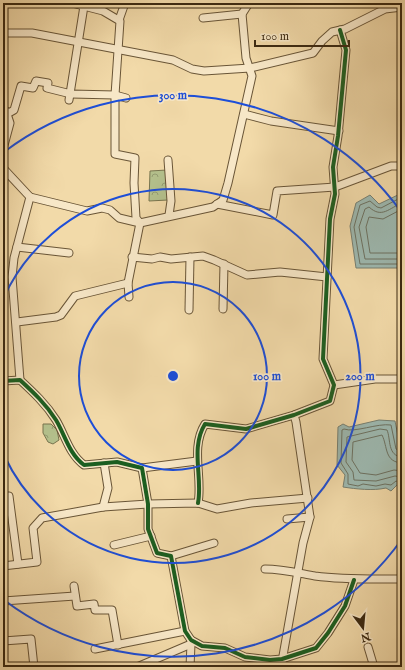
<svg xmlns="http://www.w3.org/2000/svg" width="405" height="670" font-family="'IM FELL English',serif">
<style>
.park{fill:url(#park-crowns);stroke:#78754f}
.water{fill:#9db9b1;stroke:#767f71}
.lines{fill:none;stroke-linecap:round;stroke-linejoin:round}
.shore{stroke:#6c7161;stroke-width:1}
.street-casing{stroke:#695537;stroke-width:9}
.street{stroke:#f7e7c7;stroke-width:7}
.cycleway-casing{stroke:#f7e7c7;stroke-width:6}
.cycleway{stroke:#1b5e20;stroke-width:4}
.ring{fill:none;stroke:#1d4ed8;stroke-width:2}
.centre{fill:#1d4ed8;stroke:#f7e7c7;stroke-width:2}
.ring-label{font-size:12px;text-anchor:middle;font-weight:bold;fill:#1d4ed8;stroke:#f7e7c7;stroke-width:3.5;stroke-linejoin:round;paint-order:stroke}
</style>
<defs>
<pattern id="park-crowns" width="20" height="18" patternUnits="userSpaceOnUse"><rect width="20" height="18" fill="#b4c18d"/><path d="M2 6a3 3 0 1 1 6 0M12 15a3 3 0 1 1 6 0" fill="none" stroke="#949d72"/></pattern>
</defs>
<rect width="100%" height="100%" fill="#f2daa9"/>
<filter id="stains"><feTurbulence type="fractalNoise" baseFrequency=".005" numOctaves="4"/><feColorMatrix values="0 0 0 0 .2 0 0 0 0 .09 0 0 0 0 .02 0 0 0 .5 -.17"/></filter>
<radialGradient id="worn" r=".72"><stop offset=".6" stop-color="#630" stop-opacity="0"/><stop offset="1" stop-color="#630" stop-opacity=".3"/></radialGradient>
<!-- park -->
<g class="park">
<polygon points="167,170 168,200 149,201 150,171"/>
<polygon points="43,424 51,424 57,430 59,440 53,444 48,442 43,433"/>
</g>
<!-- water -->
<g class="water">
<polygon points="402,193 402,268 356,268 350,226 356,203 370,195 379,204"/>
<path d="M379 420 395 421 402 457V488L397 485 391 491 386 488C373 491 356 489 343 487L345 475 337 465 338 427 343 424 349 427Z"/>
</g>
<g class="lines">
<!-- shore -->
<g class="shore">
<polyline points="402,197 381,208 377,207 370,201 360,205 354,227 360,264 402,264"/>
<path d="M402 203C389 208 382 219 369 207L365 209 359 227 365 259H402"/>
<polyline points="402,209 383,219 369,217 366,227 370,253 402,253"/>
<path d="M402 452 396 449 391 425C377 423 355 433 344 429L342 430 341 463 348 474V484L358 486 363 484 376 486 385 484 391 485 396 481 402 483"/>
<path d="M402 457C387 456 391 439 387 430L380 429 347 437 346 462 353 472 354 480 376 481 395 476 402 477"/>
<path d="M402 463C384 462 388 447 382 435L353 442 352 460 360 473 376 475 394 470 402 471"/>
</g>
<defs>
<g id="street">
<polyline points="72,3 103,11 120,21 115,95 115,154 135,158 134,183 136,218 140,223"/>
<polyline points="203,18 242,14"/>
<polyline points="119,20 125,3"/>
<polyline points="3,33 32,33 173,60 192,69 204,71 250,68 313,53 322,41 332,32 345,29 385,9 402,7"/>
<polyline points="69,100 84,6"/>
<polyline points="3,111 6,111 10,123 3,149"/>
<polyline points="7,114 14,110 21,86 33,88 36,81 48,83 47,88 71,94 115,95 126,98"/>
<polyline points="244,114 271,121 339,131"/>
<polyline points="168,160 171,201 169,215"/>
<polyline points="3,168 30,197 14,258 12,277 20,380"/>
<polyline points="30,197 87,211 102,208 110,210 119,218 140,223 213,207 223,200 228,183 252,76 246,58 242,14 249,3"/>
<polyline points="217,204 273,215 277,191 335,187 391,166 402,166"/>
<polyline points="17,247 69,253"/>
<polyline points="132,257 152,259 160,257 171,259 203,256 214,260 247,275 280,272 327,277"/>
<polyline points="129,297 128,283 140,223"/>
<polyline points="223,309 224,264"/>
<polyline points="189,310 190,257"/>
<polyline points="17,322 56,317 61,315 75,296 128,283"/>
<path d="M3 381 20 380C33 392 46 404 56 420 65 435 69 454 84 465L117 462 142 468 148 504V529L157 553 171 556 185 631 191 640 202 646 225 648 245 657 270 660 282 659 316 648 328 633 345 606 354 580"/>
<polyline points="334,385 375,379 402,379"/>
<polyline points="142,468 197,461"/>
<polyline points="3,497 9,496 18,564"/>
<path d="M198 503C203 478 190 448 205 424L246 429 294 415 330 401 334 385 323 359 330 219 335 194 333 167 338 136 346 50 340 30"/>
<polyline points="103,507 108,488 104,463"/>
<polyline points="287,519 310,517"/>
<polyline points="114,545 151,536"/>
<polyline points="171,556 214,543"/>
<polyline points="3,566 37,562 33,528 42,518 103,507 148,504 198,503 217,509 251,503 308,498"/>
<path d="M265 569C282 569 298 573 315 576 344 580 373 579 402 579"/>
<polyline points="74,586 77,606 94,604 95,610 112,610 118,645"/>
<polyline points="3,601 75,596"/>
<polyline points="3,641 31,639 34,667"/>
<polyline points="368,647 374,667"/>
<polyline points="95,649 185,631"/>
<polyline points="137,667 191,644 191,640"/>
<polyline points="190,667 191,644"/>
<polyline points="281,667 303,543 310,517 296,422 294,415"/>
</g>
</defs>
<!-- street casing -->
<use href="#street" class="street-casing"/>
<!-- street -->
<use href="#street" class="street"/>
<defs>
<g id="cycleway">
<path d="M3 381 20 380C33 392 46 404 56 420 65 435 69 454 84 465L117 462 142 468 148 504V529L157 553 171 556 185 631 191 640 202 646 225 648 245 657 270 660 282 659 316 648 328 633 345 606 354 580"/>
<path d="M198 503C203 478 190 448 205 424L246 429 294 415 330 401 334 385 323 359 330 219 335 194 333 167 338 136 346 50 340 30"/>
</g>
</defs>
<!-- cycleway casing -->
<use href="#cycleway" class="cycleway-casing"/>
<!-- cycleway -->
<use href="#cycleway" class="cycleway"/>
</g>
<!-- distance rings -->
<g class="ring">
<circle cx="173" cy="376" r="94"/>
<path d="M4 297A187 187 0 1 1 4 455"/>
<path d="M402 539A281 281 0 0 1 4 600M4 152A281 281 0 0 1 402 213"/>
</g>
<circle cx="173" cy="376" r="6" class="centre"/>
<g class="ring-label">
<text x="173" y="99">300 m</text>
<text x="267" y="380">100 m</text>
<text x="360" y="380">200 m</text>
</g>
<!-- margin -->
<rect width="405" height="670" fill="none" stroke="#f2daa9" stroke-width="16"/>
<rect x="4" y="4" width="397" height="662" fill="none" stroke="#3b2911" stroke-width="2"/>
<rect x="8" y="8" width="389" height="654" fill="none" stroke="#3b2911"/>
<!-- north arrow -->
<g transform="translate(363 628) rotate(164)" stroke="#f7e7c7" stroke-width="3" paint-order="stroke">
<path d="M0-3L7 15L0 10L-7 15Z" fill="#3b2911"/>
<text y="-6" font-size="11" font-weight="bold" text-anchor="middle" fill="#3b2911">N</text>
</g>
<!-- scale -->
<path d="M255 40v6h94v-6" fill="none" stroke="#3b2911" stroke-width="2"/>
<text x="261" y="40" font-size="12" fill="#3b2911" stroke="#f7e7c7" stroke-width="3" paint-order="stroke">100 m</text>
<rect width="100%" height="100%" filter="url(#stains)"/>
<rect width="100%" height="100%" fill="url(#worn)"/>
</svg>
